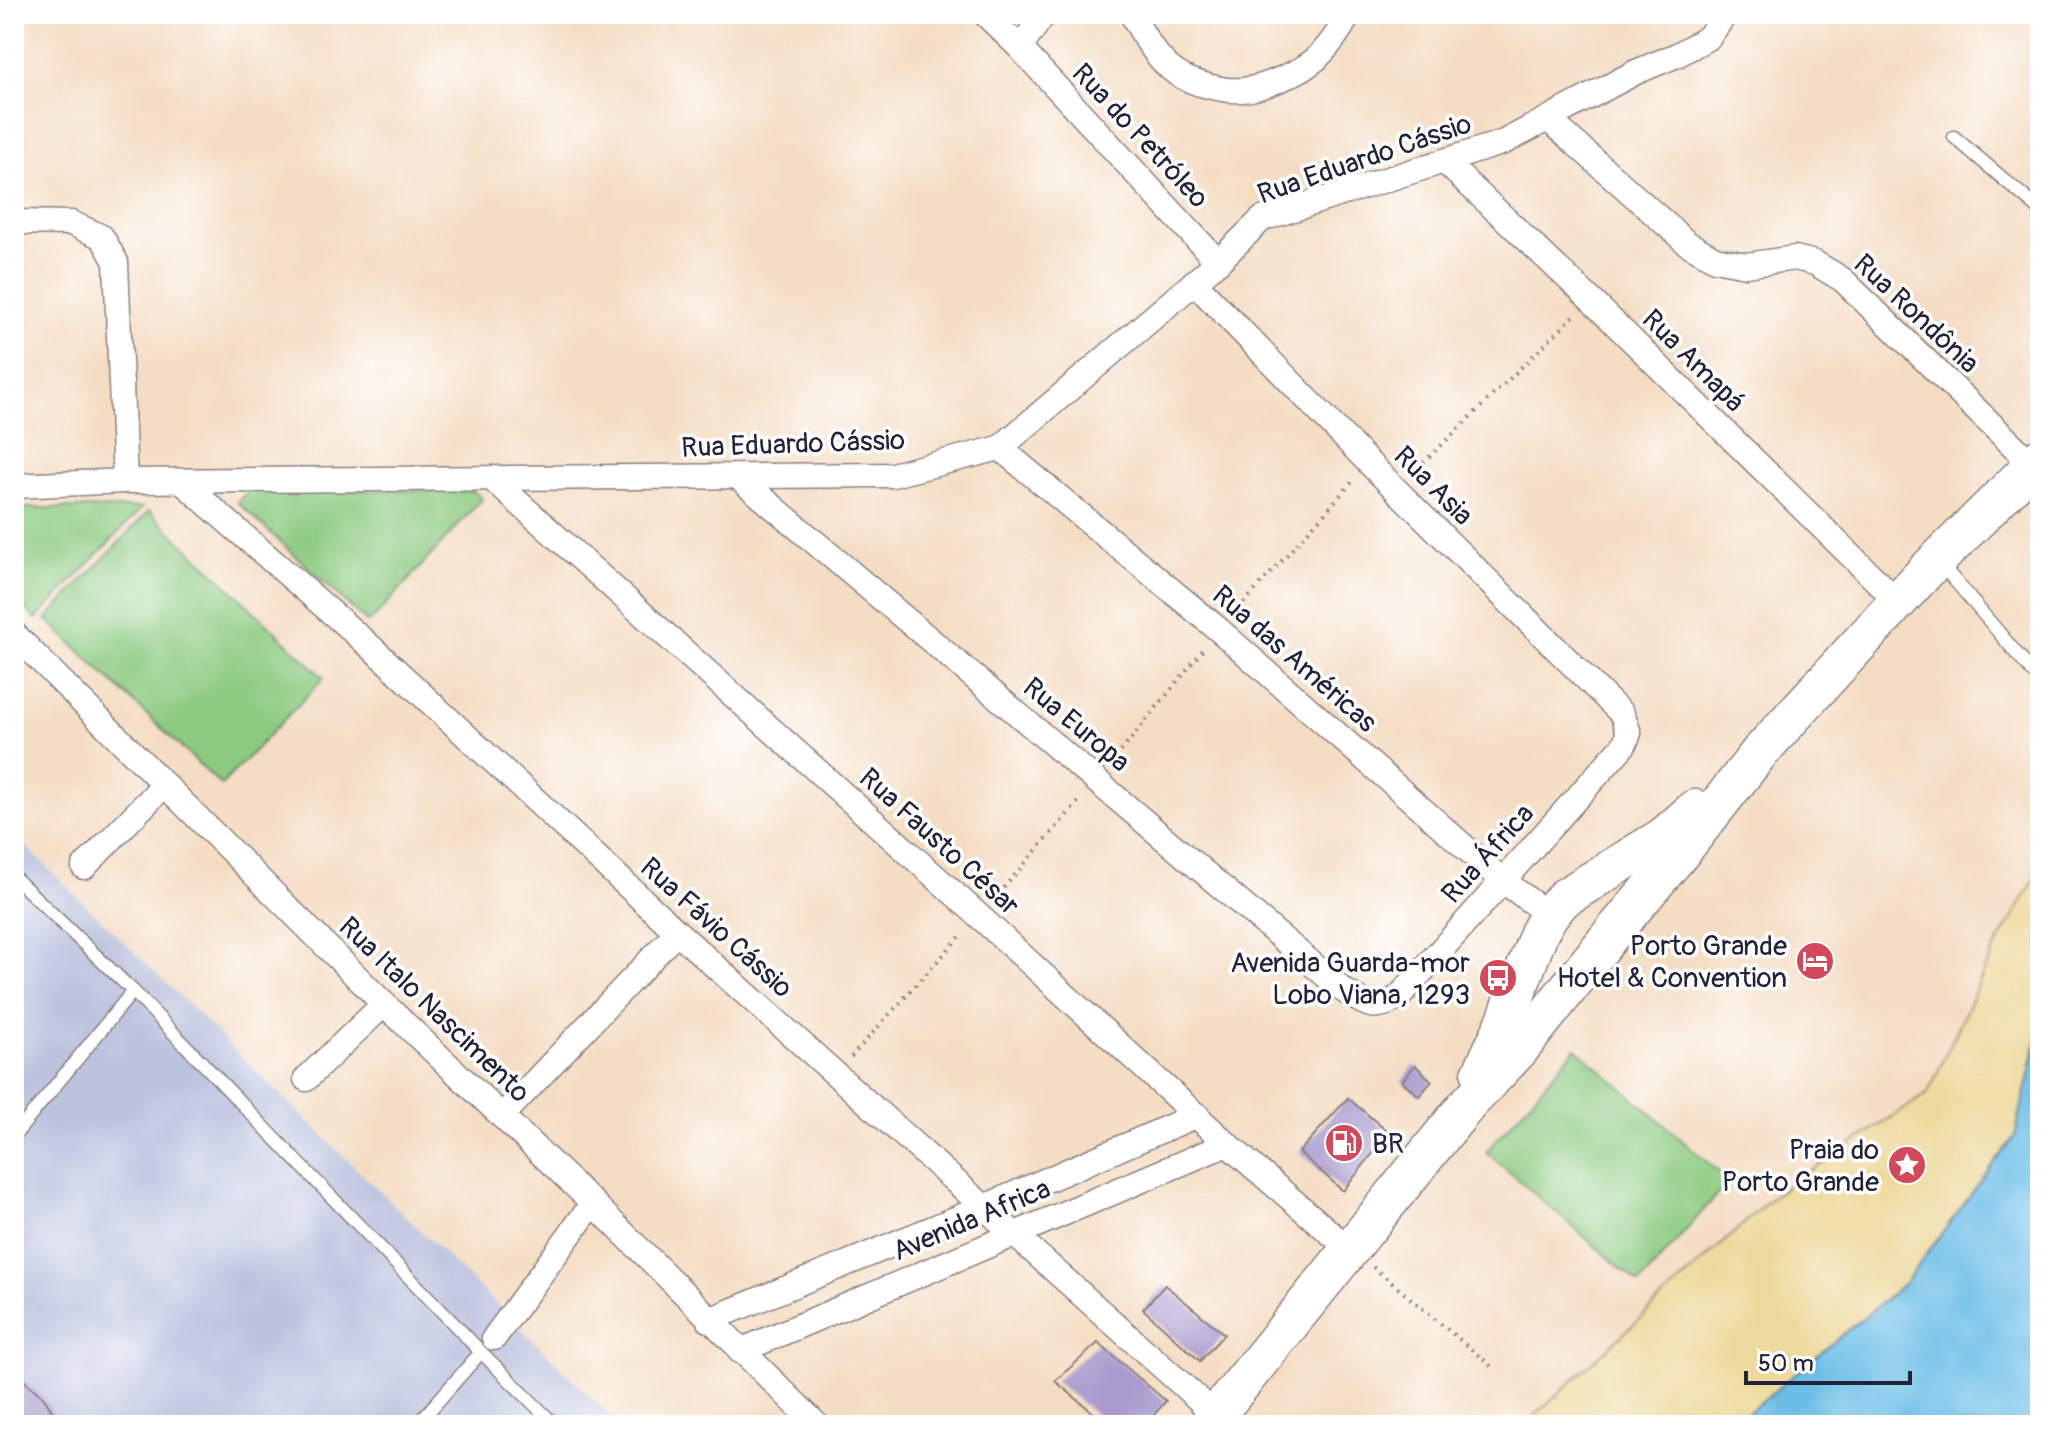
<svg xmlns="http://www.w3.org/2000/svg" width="2054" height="1439" font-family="Pangolin,sans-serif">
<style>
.industrial{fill:#bbc3de}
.green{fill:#8cca80;stroke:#57765e;stroke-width:2}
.sand{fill:#eeda9e;stroke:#887e6c;stroke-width:2}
.water{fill:#6abde6;stroke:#467090;stroke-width:2}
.building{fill:#a99bce}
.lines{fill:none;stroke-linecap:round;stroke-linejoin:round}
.lane-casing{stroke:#8b807f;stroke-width:15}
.street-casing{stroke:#8b807f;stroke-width:27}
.primary-casing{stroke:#8b807f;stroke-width:41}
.path{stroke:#8b807f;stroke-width:4;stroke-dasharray:2 6;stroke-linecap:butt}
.lane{stroke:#fff;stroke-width:12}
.street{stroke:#fff;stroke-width:24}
.primary{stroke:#fff;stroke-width:38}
.labels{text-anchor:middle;stroke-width:7;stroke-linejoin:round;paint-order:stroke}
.street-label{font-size:28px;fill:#22223b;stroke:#fff}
.poi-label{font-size:28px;fill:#22223b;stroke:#fff;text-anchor:end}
</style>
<rect width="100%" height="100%" fill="#fff"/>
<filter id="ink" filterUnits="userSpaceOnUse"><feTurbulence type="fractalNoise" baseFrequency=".0125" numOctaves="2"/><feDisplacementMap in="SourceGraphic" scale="16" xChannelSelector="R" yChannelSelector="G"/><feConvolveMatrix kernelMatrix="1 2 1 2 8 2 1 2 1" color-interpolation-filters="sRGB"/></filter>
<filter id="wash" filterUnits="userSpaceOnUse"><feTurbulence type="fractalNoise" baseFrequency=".006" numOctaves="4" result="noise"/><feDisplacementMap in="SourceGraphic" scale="32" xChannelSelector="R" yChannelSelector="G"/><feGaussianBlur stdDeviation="1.8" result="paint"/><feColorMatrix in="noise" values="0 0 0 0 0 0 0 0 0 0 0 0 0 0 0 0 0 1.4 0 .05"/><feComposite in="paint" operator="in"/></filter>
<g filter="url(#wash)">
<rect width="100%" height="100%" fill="#f4ddc3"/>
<!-- industrial -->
<polygon class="industrial" points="14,835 620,1425 14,1425"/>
<!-- green -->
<g class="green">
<polygon points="249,490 474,491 482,499 374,618 367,622 237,502"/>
<polygon points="14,508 142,508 36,619 14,598"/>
<polygon points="149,511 324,678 221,785 46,619"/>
<polygon points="1576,1048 1729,1181 1639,1284 1486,1152"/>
</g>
<!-- sand -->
<polygon class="sand" points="2040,870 2040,1026 2015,1136 1904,1284 1733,1425 1524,1425 1777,1193 1928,1093 1994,950"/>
<!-- water -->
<polygon class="water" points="2040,1026 2040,1425 1733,1425 1904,1284 2015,1136"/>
<g id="blocks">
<!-- building -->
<g class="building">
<polygon points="1415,1065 1432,1081 1419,1096 1402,1081"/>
<polygon points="1348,1098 1389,1133 1343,1191 1299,1152"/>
<polygon points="1165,1285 1224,1334 1200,1361 1143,1309"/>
<polygon points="1098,1343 1166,1401 1145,1425 1108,1425 1055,1381"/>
<polygon points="14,1372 43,1397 61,1425 14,1425"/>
</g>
</g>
</g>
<g filter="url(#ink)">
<use href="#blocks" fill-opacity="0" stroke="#8b807f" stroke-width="2"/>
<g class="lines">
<defs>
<g id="lane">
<polyline points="1954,137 2040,210"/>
<polyline points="1940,563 2040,681"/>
<polyline points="14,877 133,991 481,1352 555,1425"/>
<polyline points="14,1136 133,991"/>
<polyline points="417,1425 481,1352"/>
</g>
<g id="street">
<polyline points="985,14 1020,48 1218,262"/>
<path d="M1132 14C1142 34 1157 60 1176 73 1190 83 1225 92 1242 90 1262 89 1301 72 1316 59 1330 46 1340 31 1349 14"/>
<polyline points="1020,48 1044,14"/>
<polyline points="1548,119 1687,243 1715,259 1746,265 1795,258 1815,263 1843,280 2033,465"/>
<polyline points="1446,163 1591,300 1898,602"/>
<polyline points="14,222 71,223 102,237 116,262 125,481"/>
<polyline points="1000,448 1219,630 1502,880 1549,915"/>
<path d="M738 477 1343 990C1366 1004 1373 1013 1399 997L1624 745 1629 733 1622 714 1369 463 1194 282"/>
<polyline points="491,478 979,916 1227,1144 1349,1249"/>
<polyline points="181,481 372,648 677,932 1216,1415"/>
<polyline points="14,486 125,481 892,475 1000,448 1218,262 1262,219 1504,142 1636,72 1677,55 1709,37 1723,17 1722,14"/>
<polyline points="14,634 384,1004 593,1203 817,1425"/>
<polyline points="84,867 164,785"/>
<polyline points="306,1079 384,1004"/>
<polyline points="502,1116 677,932"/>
<polyline points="709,1320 984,1207 1197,1115"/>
<polyline points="494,1338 593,1203"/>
<polyline points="740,1351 1227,1144"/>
</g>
<g id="primary">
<polyline points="1481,1074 1504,1025 1539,933 1549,915 1564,898 1663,837 1695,809"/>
<polyline points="1208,1425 1466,1106 1519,1050 1609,937 1678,856 1760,752 1926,571 2040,458"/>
</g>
</defs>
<!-- lane casing -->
<use href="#lane" class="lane-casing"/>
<!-- street casing -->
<use href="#street" class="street-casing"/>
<!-- primary casing -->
<use href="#primary" class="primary-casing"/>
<!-- path -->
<g class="path">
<polyline points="1412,474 1575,315"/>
<polyline points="1233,615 1355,479"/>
<polyline points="1111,764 1206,646"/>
<polyline points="993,900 1082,798"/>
<polyline points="851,1057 963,933"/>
<polyline points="1373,1267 1491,1366"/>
</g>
<!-- lane -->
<use href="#lane" class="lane"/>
<!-- street -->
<use href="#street" class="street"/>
<!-- primary -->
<use href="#primary" class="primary"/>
</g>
</g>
<!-- icons -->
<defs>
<symbol id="hotel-disc" viewBox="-11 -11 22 22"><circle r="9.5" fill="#d1495b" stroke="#fff"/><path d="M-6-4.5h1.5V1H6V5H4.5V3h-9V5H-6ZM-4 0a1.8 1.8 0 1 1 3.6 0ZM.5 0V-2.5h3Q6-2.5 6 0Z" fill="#fff"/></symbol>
<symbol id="bus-disc" viewBox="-11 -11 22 22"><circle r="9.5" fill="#d1495b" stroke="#fff"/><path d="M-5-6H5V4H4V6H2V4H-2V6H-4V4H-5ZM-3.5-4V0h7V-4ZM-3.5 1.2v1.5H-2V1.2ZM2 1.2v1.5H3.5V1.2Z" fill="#fff"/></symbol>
<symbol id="fuel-disc" viewBox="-11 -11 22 22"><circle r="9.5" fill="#d1495b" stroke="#fff"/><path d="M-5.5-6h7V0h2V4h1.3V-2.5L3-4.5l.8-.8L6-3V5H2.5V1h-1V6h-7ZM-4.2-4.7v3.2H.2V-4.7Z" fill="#fff"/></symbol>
<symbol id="sight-disc" viewBox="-11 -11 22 22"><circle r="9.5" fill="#d1495b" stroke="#fff"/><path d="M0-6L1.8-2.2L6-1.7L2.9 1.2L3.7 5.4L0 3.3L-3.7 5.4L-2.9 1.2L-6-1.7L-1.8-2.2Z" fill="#fff"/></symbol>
</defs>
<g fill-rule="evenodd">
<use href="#hotel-disc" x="1793" y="939" width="44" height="44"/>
<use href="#bus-disc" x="1476" y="956" width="44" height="44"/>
<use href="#fuel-disc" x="1322" y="1121" width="44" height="44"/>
<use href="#sight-disc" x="1885" y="1143" width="44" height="44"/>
</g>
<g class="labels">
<!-- street labels -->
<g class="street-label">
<text transform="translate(1141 135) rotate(47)" y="10">Rua do Petróleo</text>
<text transform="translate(1364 158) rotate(-19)" y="10">Rua Eduardo Cássio</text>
<text transform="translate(1917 313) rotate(43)" y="10">Rua Rondônia</text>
<text transform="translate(1694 360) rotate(45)" y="10">Rua Amapá</text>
<text transform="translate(793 443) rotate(-2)" y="10">Rua Eduardo Cássio</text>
<text transform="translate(1434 485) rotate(45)" y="10">Rua Asia</text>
<text transform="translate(1295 658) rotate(41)" y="10">Rua das Américas</text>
<text transform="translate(1077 724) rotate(40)" y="10">Rua Europa</text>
<text transform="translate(940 841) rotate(42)" y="10">Rua Fausto César</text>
<text transform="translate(1487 853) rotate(-48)" y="10">Rua África</text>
<text transform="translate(717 927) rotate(42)" y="10">Rua Fávio Cássio</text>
<text transform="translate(435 1009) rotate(44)" y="10">Rua Italo Nascimento</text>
<text transform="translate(971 1219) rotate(-23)" y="10">Avenida Africa</text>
</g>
<!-- poi labels -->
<g class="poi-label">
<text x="1787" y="955">Porto Grande<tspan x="1787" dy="32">Hotel &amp; Convention</tspan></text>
<text x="1470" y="972">Avenida Guarda-mor<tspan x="1470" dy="32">Lobo Viana, 1293</tspan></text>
<text x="1372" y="1153" text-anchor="start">BR</text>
<text x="1879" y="1159">Praia do<tspan x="1879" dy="32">Porto Grande</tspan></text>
</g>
</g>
<!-- margin -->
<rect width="2054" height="1439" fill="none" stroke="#fff" stroke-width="48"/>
<!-- scale -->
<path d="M1746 1371v12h164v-12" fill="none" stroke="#22223b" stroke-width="4"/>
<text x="1758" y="1371" font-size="24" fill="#22223b" stroke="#ffffff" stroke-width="6" paint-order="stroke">50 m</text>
</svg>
